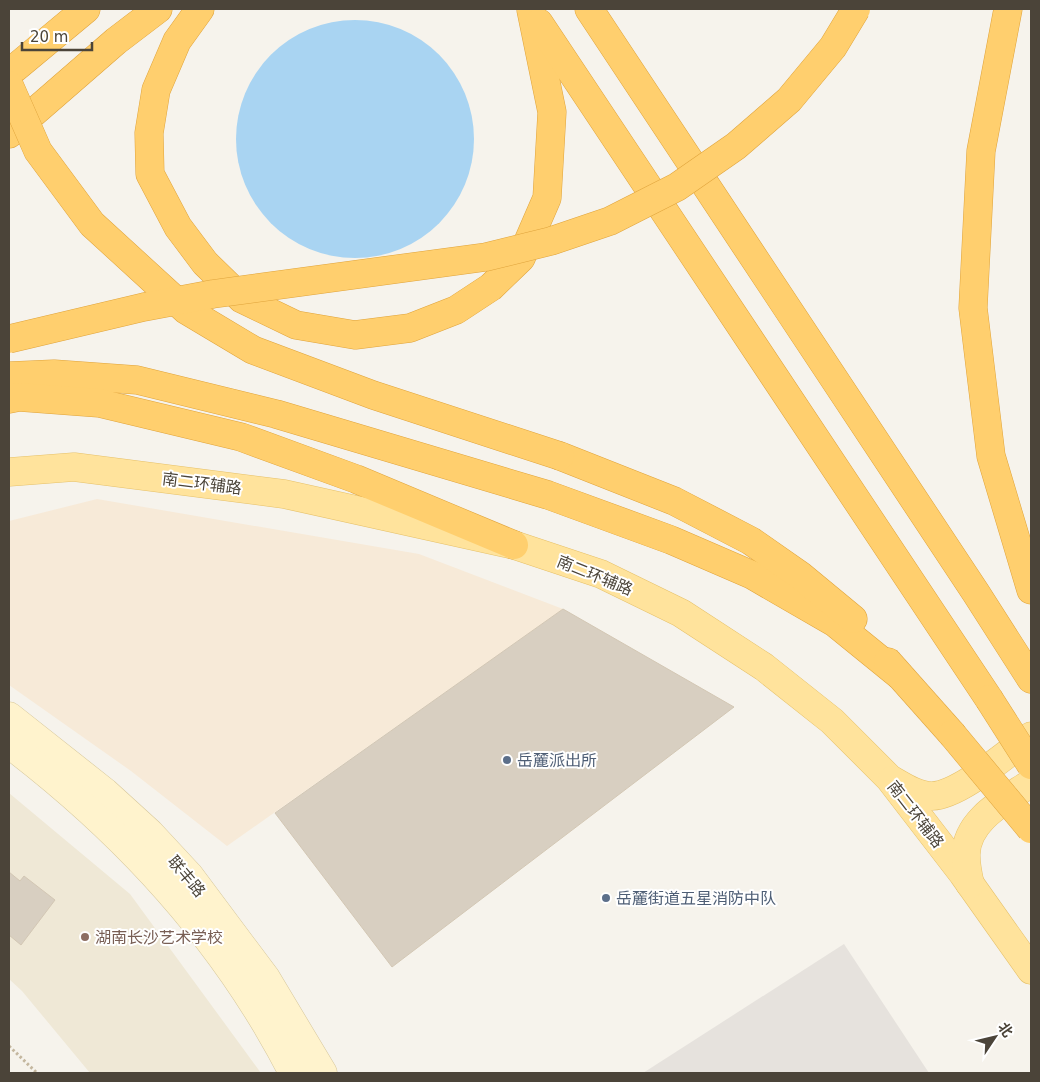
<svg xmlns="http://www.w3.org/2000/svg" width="1040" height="1082" font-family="'DejaVu Sans','Noto Sans SC',sans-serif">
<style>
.commercial{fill:#f7ead8}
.industrial{fill:#e6e2dd}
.education{fill:#efe8d6}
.water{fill:#a9d4f2}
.building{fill:#d8cfc1;stroke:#d3c7b4}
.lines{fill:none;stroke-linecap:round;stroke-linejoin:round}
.secondary-casing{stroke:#d6c79b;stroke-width:29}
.primary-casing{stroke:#e6c16a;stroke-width:29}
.highway-casing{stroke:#e0a43c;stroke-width:29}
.path{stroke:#c4b79f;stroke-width:3;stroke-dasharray:2.5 2.5;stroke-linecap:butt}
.secondary{stroke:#fff3cd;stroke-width:28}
.primary{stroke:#ffe39c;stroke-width:28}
.highway{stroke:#ffcf6e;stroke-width:28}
.highway-bridge-casing{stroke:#e0a43c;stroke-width:29;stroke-linecap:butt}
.highway-bridge{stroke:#ffcf6e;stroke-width:28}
.service-dot{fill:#5c6f8a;stroke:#fff;stroke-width:2}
.education-dot{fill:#8d6e63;stroke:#fff;stroke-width:2}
.labels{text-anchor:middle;stroke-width:4;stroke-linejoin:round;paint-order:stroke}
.street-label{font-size:16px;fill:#4b4439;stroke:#fff}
.service-label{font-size:16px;fill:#4e5e75;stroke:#fff;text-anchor:start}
.education-label{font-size:16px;fill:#785e54;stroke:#fff;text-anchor:start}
</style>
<rect width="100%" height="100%" fill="#f6f3ec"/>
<!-- commercial -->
<polygon class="commercial" points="97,499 419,554 563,609 227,846 131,771 9,685 9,521"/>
<!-- industrial -->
<polygon class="industrial" points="844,944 929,1073 643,1073"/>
<!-- education -->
<polygon class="education" points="9,793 130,894 261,1073 90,1073 22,991 9,979"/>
<!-- water -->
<circle class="water" cx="355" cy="139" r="119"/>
<!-- building -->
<g class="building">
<polygon points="563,609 734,707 392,967 275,813"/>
<polygon points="9,872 20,881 24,876 55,900 21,945 9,935"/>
</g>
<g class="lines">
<defs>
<g id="secondary">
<polyline points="9,716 105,792 150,833 189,875 266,978 323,1073"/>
<path d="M9 744C126 833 226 942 293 1073"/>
</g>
<g id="primary">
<polyline points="9,472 74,467 284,494 514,545 601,574 681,613 764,667 832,721 889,778 963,874 1031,970"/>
<path d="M892 780C904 787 918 796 932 796 960 795 1007 753 1031 736"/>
<path d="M970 884C968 875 966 865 966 856 965 820 1006 800 1031 783"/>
</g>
<g id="highway">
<polyline points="200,9 177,41 156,90 149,133 150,174 178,227 205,263 242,299 296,325 355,335 410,328 456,310 491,287 521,258 547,198 552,112 531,10"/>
<polyline points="589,9 976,593 1031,679"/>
<polyline points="1008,9 981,151 973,308 991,456 1031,590"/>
<polyline points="539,23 989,699"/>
<polyline points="9,73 86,9"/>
<polyline points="9,134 116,41 158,9"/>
<polyline points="9,376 54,374 137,380 276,414 548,495 671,540 752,575 835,623 899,675"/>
<polyline points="9,399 19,397 99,403 241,437 356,479 514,545"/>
<polyline points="560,456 674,501 751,541 801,576 853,619"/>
<polyline points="888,662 952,734"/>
</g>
</defs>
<!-- secondary casing -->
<use href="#secondary" class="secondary-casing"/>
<!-- primary casing -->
<use href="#primary" class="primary-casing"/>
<!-- highway casing -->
<use href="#highway" class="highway-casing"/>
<!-- path -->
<polyline class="path" points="9,1046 37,1073"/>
<!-- secondary -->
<use href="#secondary" class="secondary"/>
<!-- primary -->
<use href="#primary" class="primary"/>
<!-- highway -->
<use href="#highway" class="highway"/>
<defs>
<g id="highway-bridge">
<polyline points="9,85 38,151 92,224 186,310 253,350 373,395 560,456"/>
<polyline points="9,339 144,307 213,294 486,257 551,241 610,221 677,187 736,146 789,100 833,47 856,9"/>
<polyline points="989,699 1031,765"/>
<polyline points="952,734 1031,829"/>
</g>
</defs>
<!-- highway-bridge casing -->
<use href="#highway-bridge" class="highway-bridge-casing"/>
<!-- highway-bridge -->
<use href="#highway-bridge" class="highway-bridge"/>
</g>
<!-- markers -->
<g class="service-dot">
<circle cx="507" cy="760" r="5"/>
<circle cx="606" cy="898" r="5"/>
</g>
<circle class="education-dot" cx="85" cy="937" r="5"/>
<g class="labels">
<!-- street labels -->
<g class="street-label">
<text transform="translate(202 483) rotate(7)" y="6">南二环辅路</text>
<text transform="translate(595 575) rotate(22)" y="6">南二环辅路</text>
<text transform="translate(916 814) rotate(52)" y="6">南二环辅路</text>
<text transform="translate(187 876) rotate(50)" y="6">联丰路</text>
</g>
<!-- service labels -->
<g class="service-label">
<text x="517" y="766">岳麓派出所</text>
<text x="616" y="904">岳麓街道五星消防中队</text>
</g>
<!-- education labels -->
<g class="education-label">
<text x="95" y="943">湖南长沙艺术学校</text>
</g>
</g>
<!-- border -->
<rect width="1040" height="1082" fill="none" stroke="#4b4439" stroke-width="20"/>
<!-- north arrow -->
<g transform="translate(995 1037) rotate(55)" stroke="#ffffff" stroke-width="4" paint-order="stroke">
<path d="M0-4L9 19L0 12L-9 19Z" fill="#4b4439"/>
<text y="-8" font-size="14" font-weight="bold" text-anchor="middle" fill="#4b4439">北</text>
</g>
<!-- scale -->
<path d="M22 42v8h70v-8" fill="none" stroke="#4b4439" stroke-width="2.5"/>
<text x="30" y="42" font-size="15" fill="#4b4439" stroke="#ffffff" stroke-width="4" paint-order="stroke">20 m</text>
</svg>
